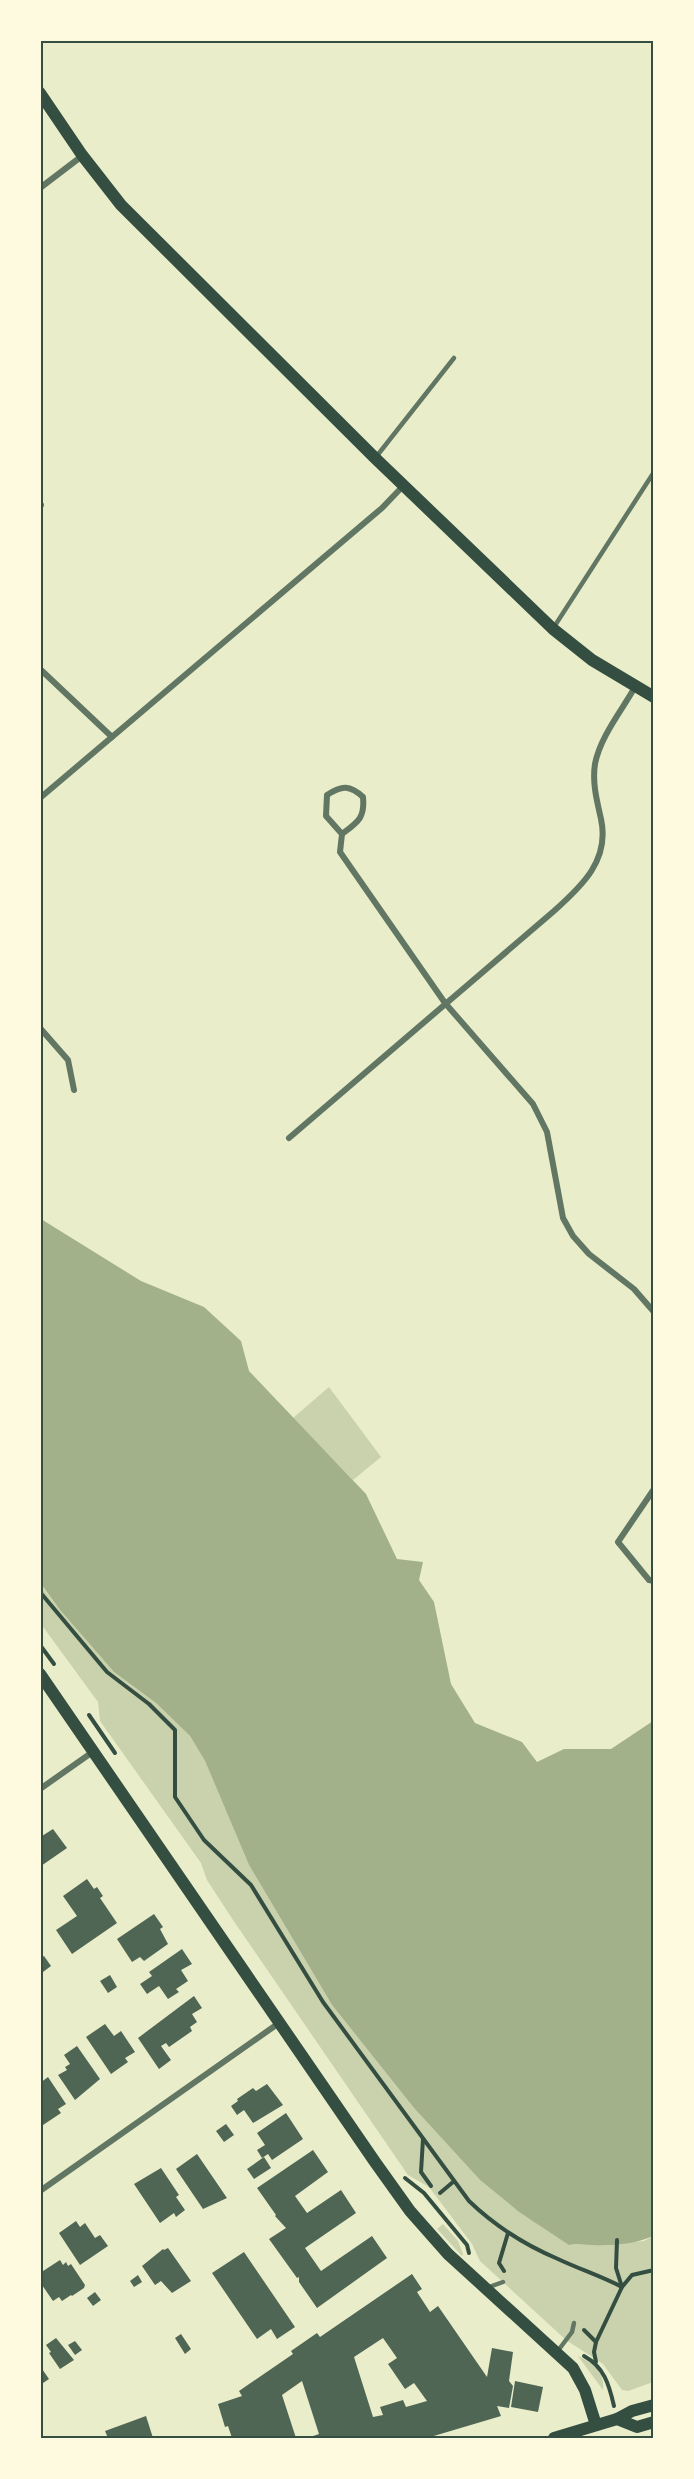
<svg xmlns="http://www.w3.org/2000/svg" width="694" height="2479" font-family="'DM Sans',sans-serif">
<style>
.green{fill:#cad2ad}
.water{fill:#a3b18a}
.building{fill:#4f6655;fill-rule:evenodd}
.lines{fill:none;stroke-linecap:round;stroke-linejoin:round}
.path{stroke:#344e41;stroke-width:4}
.service{stroke:#617663;stroke-width:4.5}
.minor{stroke:#617663;stroke-width:6}
.secondary{stroke:#344e41;stroke-width:12}
.neatline{fill:none;stroke:#344e41;stroke-width:2}
</style>
<rect width="100%" height="100%" fill="#e9edc9"/>
<!-- green -->
<g class="green">
<polygon points="329,1387 381,1457 353,1480 293,1418"/>
<polygon points="40,1584 60,1610 114,1672 156,1703 190,1736 205,1761 249,1865 332,2005 414,2108 480,2180 519,2212 569,2244 616,2244 644,2241 653,2236 653,2382 628,2391 622,2390 603,2364 566,2340 480,2261 472,2244 429,2187 408,2175 233,1920 207,1880 201,1863 100,1721 98,1702 41,1624"/>
<polygon points="443,2224 458,2241 463,2254 462,2256 437,2229"/>
<path d="M578 2356C593 2363 605 2372 603 2390Z"/>
</g>
<!-- water -->
<path class="water" d="M41 1219 141 1281 204 1307 241 1341 249 1371 366 1494 397 1559 423 1562 419 1580 434 1602 451 1684 475 1723 522 1742 537 1762 564 1749H611L653 1721V2236C636 2244 612 2246 592 2245 584 2245 578 2243 569 2245L519 2212 480 2180 414 2108 332 2005 249 1865 205 1761 190 1736 156 1703 114 1672 60 1610 41 1584Z"/>
<!-- building -->
<g class="building">
<polygon points="53,1829 67,1848 41,1866 40,1834 42,1836"/>
<polygon points="87,1879 94,1889 97,1887 103,1896 100,1898 117,1923 72,1954 56,1930 77,1916 63,1896"/>
<polygon points="154,1914 163,1927 160,1929 168,1944 144,1961 140,1957 132,1962 117,1939"/>
<polygon points="182,1949 192,1964 181,1970 188,1981 176,1989 179,1992 168,1999 159,1986 147,1994 140,1984 152,1976 149,1972"/>
<polygon points="44,1956 51,1966 43,1972 40,1958"/>
<polygon points="110,1975 117,1987 108,1993 100,1981"/>
<polygon points="194,1996 202,2008 192,2014 197,2022 190,2027 192,2031 169,2047 166,2043 161,2046 171,2060 159,2069 138,2038"/>
<polygon points="105,2024 114,2036 121,2031 135,2052 125,2058 128,2062 111,2074 86,2037"/>
<polygon points="77,2046 100,2079 75,2100 58,2075 67,2070 65,2067 70,2064 64,2055"/>
<polygon points="48,2077 66,2104 58,2109 61,2113 40,2127 40,2083"/>
<polygon points="267,2084 283,2105 253,2123 244,2110 237,2115 231,2106 238,2101 237,2099 253,2088 256,2091"/>
<polygon points="286,2113 303,2139 272,2160 268,2154 262,2158 257,2150 265,2145 257,2133"/>
<polygon points="226,2124 234,2135 224,2142 216,2131"/>
<polygon points="313,2150 328,2172 295,2196 307,2213 341,2190 356,2213 305,2248 321,2271 372,2236 387,2258 317,2308 299,2282 299,2277 297,2278 269,2239 286,2228 275,2216 276,2215 257,2188"/>
<polygon points="197,2154 227,2198 203,2209 176,2169"/>
<polygon points="264,2157 271,2168 254,2179 247,2169"/>
<polygon points="161,2168 179,2195 176,2197 185,2210 176,2217 174,2213 160,2223 134,2184"/>
<polygon points="76,2221 80,2227 85,2223 95,2238 100,2235 108,2246 80,2265 59,2233"/>
<polygon points="168,2248 191,2281 172,2293 161,2281 155,2285 142,2266 163,2249 164,2250"/>
<polygon points="244,2252 295,2327 277,2339 271,2329 257,2339 212,2273"/>
<polygon points="60,2260 63,2265 66,2262 68,2266 71,2264 85,2285 84,2288 72,2296 71,2295 62,2301 59,2297 53,2301 40,2282 40,2273"/>
<path d="M412 2274 422 2289 417 2292 430 2312 438 2306 487 2377 492 2348 513 2352 509 2381 513 2386 509 2408 497 2406 501 2416 427 2438H307L319 2434 302 2381 282 2395 296 2438H232L228 2426 225 2427 218 2404 242 2396 239 2391 293 2354 291 2351 317 2333 320 2337ZM383 2338 397 2358 388 2364 405 2389 414 2383 427 2401 406 2407 403 2400 380 2407 383 2415 373 2417 354 2357Z"/>
<polygon points="138,2275 142,2282 134,2287 130,2281"/>
<polygon points="95,2292 101,2300 93,2306 87,2298"/>
<polygon points="181,2334 191,2349 185,2354 175,2338"/>
<polygon points="56,2338 74,2360 60,2369 49,2353 51,2352 46,2345"/>
<polygon points="75,2341 82,2350 75,2355 68,2345"/>
<polygon points="40,2366 49,2379 40,2385"/>
<polygon points="515,2381 543,2387 538,2412 511,2407"/>
<polygon points="146,2416 153,2438 108,2438 105,2431"/>
</g>
<g class="lines">
<!-- path -->
<g class="path">
<path d="M40 1592 107 1672 149 1704 175 1730V1797L204 1840 251 1885 323 2002 469 2201C495 2226 525 2245 558 2259 579 2269 601 2276 622 2287L632 2275 654 2270"/>
<polyline points="40,1645 54,1664"/>
<polyline points="89,1715 115,1753"/>
<polyline points="423,2139 421,2172 431,2186"/>
<polyline points="405,2178 424,2193 467,2245 469,2253"/>
<polyline points="440,2193 453,2182"/>
<polyline points="504,2271 499,2263 508,2233"/>
<polyline points="584,2330 596,2342 594,2352 596,2362"/>
<polyline points="596,2342 622,2287 616,2268 617,2240"/>
<path d="M584 2356C604 2367 609 2384 614 2406"/>
</g>
<!-- service -->
<g class="service">
<polyline points="376,457 454,358"/>
<polyline points="554,627 654,472"/>
<polyline points="489,2287 503,2282"/>
<polyline points="557,2352 572,2332 574,2323"/>
</g>
<!-- minor -->
<g class="minor">
<polyline points="40,188 82,156"/>
<polyline points="40,505 41,505"/>
<polyline points="40,669 112,737"/>
<polyline points="40,798 382,508 404,485"/>
<path d="M342 834 326 816 327 795C342 785 350 785 363 797 365 818 358 822 342 834L340 852 445 1003 533 1104 547 1132 563 1218 573 1236 589 1254 634 1289 654 1312"/>
<polyline points="40,1028 68,1060 74,1090"/>
<path d="M289 1138 554 911C582 886 610 860 601 819 597 801 592 783 595 764 600 737 622 710 635 687"/>
<polyline points="654,1489 618,1542 649,1580 654,1581"/>
<polyline points="40,1789 94,1751"/>
<polyline points="40,2191 279,2023"/>
</g>
<!-- secondary -->
<g class="secondary">
<polyline points="40,93 82,155 121,205 375,458 553,629 592,660 654,697"/>
<polyline points="40,1674 375,2162 410,2211 448,2254 573,2368 585,2390 596,2425"/>
<polyline points="617,2419 637,2427 654,2422"/>
<polyline points="554,2438 617,2419 632,2411 654,2405"/>
</g>
</g>
<!-- border -->
<rect width="694" height="2479" fill="none" stroke="#fefae0" stroke-width="84"/>
<rect x="42" y="42" width="610" height="2395" class="neatline"/>
</svg>
